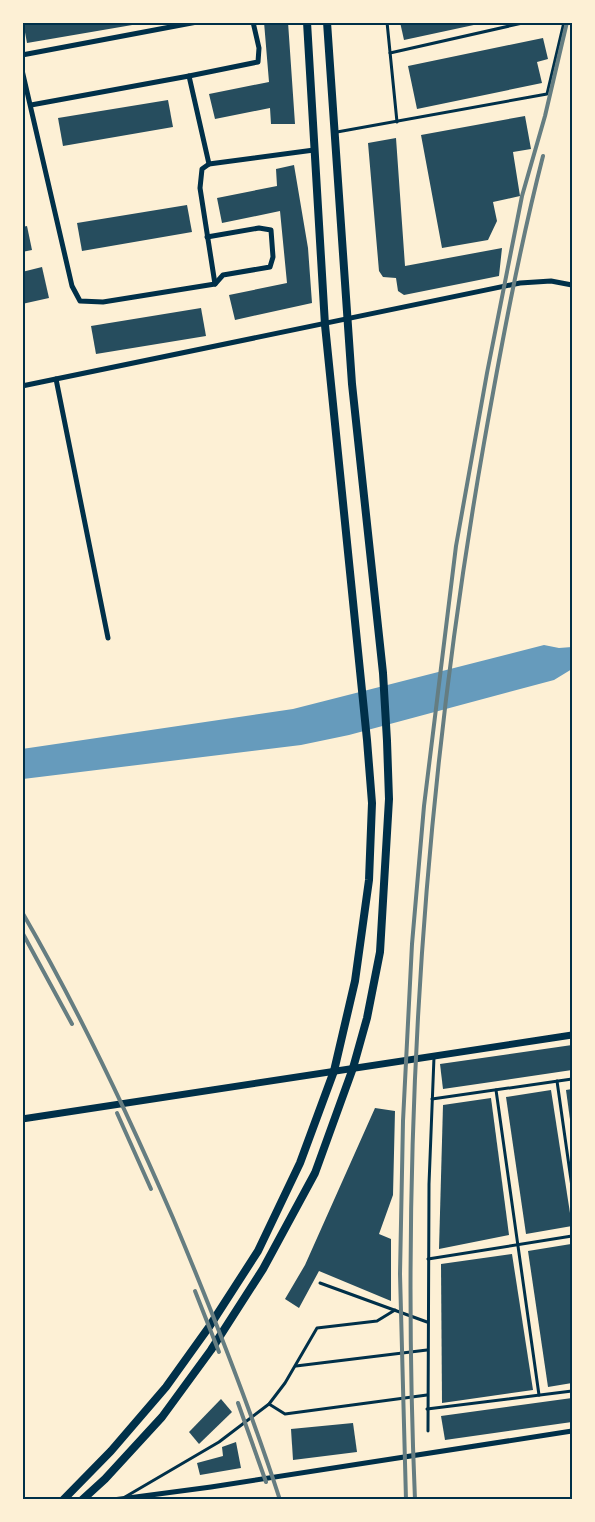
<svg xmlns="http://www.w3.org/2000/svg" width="595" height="1522" font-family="Spectral,serif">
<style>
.water{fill:#669bbc}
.building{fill:#264d5e}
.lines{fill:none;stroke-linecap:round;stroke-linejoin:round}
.service{stroke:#003049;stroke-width:3}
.minor{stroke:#003049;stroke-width:5}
.tertiary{stroke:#003049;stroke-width:7}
.secondary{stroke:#003049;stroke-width:8}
.rail{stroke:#657d81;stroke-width:4}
.neatline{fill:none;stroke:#003049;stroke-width:2}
</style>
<rect width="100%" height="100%" fill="#fdf0d5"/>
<!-- water -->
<polygon class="water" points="544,645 559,648 572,647 572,669 554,680 349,735 301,745 23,779 22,749 293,709"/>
<!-- building -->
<g class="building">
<polygon points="23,22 138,22 138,24 27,43"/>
<polygon points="264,22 288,22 295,124 271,124 270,108 215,119 209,94 269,82"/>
<polygon points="400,22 483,22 483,23 404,40"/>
<polygon points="543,38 548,59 537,62 542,83 417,109 408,66"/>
<polygon points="168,100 173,127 63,146 58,118"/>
<polygon points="525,116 531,149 513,152 520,196 493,202 497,221 488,240 442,248 421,135"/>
<polygon points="396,138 405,266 502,248 499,276 404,295 398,291 396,278 383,277 379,271 368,143"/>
<polygon points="294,165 308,248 312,303 235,320 229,295 287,283 280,211 222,223 217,198 277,186 276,169"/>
<polygon points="187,205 192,232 82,251 77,223"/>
<polygon points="27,226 32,250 22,252 22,227"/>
<polygon points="42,267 49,298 22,304 22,272"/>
<polygon points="201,308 206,336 96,354 91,326"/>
<polygon points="572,1045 572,1070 443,1089 440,1064"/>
<polygon points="572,1089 572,1127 571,1127 566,1090"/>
<polygon points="551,1090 572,1226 526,1234 506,1097"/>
<polygon points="491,1098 509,1235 439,1249 443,1105"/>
<polygon points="375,1108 395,1111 393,1195 379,1234 391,1239 391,1301 319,1271 299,1308 285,1299 305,1265"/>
<polygon points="571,1244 572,1255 572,1383 548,1387 528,1251"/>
<polygon points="512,1254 533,1390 442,1403 441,1264"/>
<polygon points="572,1398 572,1422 445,1440 441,1416"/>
<polygon points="221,1399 232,1412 199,1444 189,1432"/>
<polygon points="353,1423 357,1452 293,1460 291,1429"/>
<polygon points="236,1442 241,1468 200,1475 197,1463 223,1456 222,1447"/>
</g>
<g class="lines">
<!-- service -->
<g class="service">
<polyline points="387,22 397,122"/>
<polyline points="390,53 527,22"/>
<polyline points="337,132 547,94 564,22"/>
<polyline points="557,1081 572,1187"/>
<polyline points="496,1090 539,1395"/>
<polyline points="432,1099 572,1079"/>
<polyline points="428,1259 572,1236"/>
<polyline points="320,1283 427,1322"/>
<polyline points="296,1366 427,1350"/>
<polyline points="269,1404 285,1414 427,1395"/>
<polyline points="427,1409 572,1391"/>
<polyline points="428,1431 429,1184 434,1057"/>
<polyline points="125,1497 219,1442 269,1404 285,1383 317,1328 377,1321 395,1310"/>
</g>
<!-- minor -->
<g class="minor">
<polyline points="22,55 197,22"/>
<polyline points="22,70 72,286 80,301 103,302 215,284 200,188 202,169 209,164 189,76 31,105"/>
<polyline points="189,76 258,62 259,48 253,22"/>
<polyline points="209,164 314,150"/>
<polyline points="207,237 259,228 271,230 273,257 270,267 223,275 215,284"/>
<polyline points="56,379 108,638"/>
<polyline points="22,386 520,283 551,281 572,285"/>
<polyline points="113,1500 211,1487 572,1431"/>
</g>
<!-- tertiary -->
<polyline class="tertiary" points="22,1119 572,1035"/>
<!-- secondary -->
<g class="secondary">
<polyline points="63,1500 111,1451 166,1387 209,1327 258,1251 300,1163 334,1071 355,981 369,880 372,803 367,740 325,325 307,22"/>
<polyline points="82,1500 105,1479 162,1417 211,1350 263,1269 315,1173 353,1068 367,1018 380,952 389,799 387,741 383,673 352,384 327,22"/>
</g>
<!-- rail -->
<g class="rail">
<path d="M22 912C79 1010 128 1114 173 1218 212 1311 249 1404 280 1500"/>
<polyline points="22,932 72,1024"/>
<polyline points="117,1113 151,1189"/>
<polyline points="195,1291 219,1352"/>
<polyline points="238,1403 266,1482"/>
<polyline points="406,1500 400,1274 403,1121 412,944 424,806 456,546 487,373 522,196 545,116 567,22"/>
<path d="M415 1500C400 1146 423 791 484 443 501 347 519 250 543 156"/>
</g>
</g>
<!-- border -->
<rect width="595" height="1522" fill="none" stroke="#fdf0d5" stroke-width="48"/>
<rect x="24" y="24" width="547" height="1474" class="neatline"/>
</svg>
